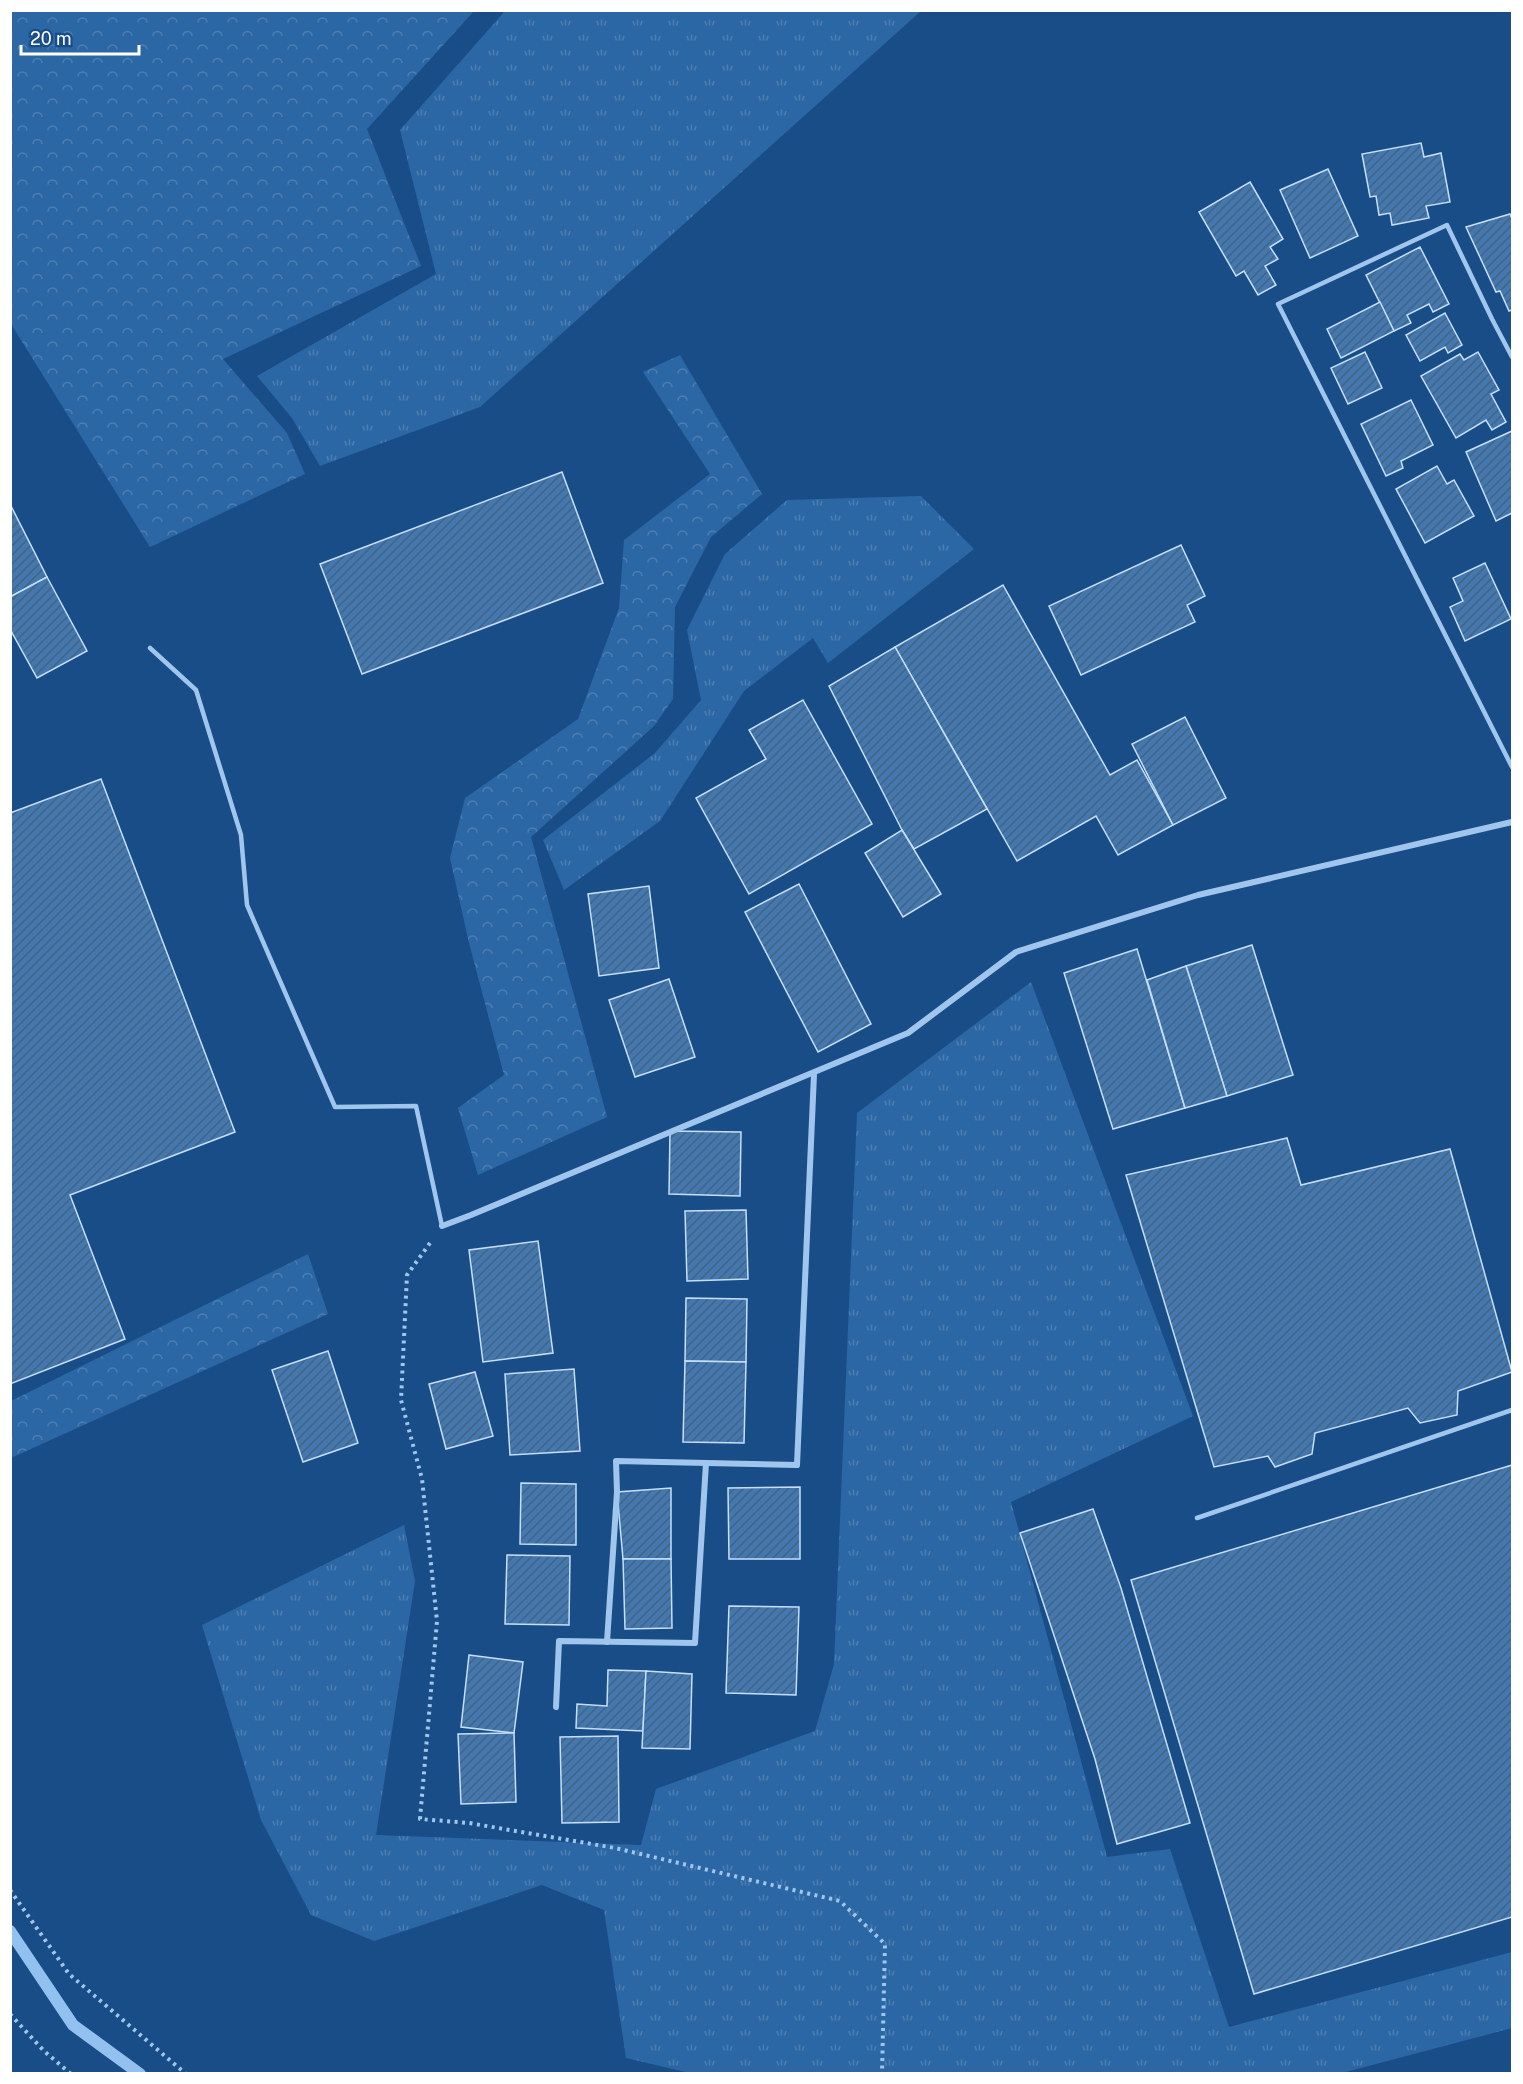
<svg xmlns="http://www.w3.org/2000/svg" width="1523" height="2084" font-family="'Public Sans',sans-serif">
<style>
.grass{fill:url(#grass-tufts)}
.forest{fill:url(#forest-crowns)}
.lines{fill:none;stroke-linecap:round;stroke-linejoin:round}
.stream{stroke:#93c1ef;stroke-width:12}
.building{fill:url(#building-hatch);stroke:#c5dff9;stroke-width:1.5}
.path{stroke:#a0c6ed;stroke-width:4;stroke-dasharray:3 4.5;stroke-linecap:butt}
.lane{stroke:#a0c6ed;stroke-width:4.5}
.street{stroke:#a0c6ed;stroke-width:6}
</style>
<defs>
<pattern id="grass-tufts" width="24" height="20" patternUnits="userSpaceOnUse" patternTransform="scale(1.5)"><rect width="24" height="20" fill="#2c67a5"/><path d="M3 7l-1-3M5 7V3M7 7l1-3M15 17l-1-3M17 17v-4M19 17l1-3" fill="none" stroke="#4c7eb2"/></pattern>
<pattern id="forest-crowns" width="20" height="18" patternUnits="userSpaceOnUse" patternTransform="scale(1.5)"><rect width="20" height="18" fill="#2c67a5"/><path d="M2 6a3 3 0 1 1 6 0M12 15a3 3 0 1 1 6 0" fill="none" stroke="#4c7eb2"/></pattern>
<pattern id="building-hatch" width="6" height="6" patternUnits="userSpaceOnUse" patternTransform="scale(1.5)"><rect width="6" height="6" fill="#4277b0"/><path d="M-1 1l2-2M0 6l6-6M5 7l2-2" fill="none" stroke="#47627e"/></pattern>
</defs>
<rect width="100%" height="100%" fill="#194d87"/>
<!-- grass -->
<g class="grass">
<polygon points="505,11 921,11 480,407 320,466 292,418 257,376 436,274 400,130"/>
<polygon points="921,496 974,549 828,663 813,638 744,691 660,821 564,890 543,840 655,753 701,700 687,630 725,554 787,500"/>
<polygon points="1031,982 1193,1416 1011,1502 1107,1857 1170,1849 1229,2027 1512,1952 1512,2028 1342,2073 690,2073 626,2058 604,1910 542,1885 374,1941 311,1915 261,1820 202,1625 404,1525 415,1581 376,1835 641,1845 656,1789 815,1731 834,1664 857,1113"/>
</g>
<!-- forest -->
<g class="forest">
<polygon points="11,10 474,11 367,129 421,266 223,359 287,433 305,474 150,547 11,324"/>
<polygon points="680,355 762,494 711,537 675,607 673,699 654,726 531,837 607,1117 478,1175 458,1108 504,1075 469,943 450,858 465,798 578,719 619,608 624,540 710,474 643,372"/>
<polygon points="308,1254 328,1314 11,1458 11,1401"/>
</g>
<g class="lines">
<!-- stream -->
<polyline class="stream" points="10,1931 73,2025 140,2074"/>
</g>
<!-- building -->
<g class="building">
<polygon points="1421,143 1424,157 1441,153 1450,202 1426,206 1429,218 1392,225 1390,213 1379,215 1376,196 1370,197 1362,154"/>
<polygon points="1328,169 1358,236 1310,258 1280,190"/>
<polygon points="1250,182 1283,239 1270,247 1278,259 1265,266 1276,285 1258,295 1244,271 1236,276 1199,212"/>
<polygon points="1510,214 1512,219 1512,310 1509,311 1500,291 1496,292 1466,227"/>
<polygon points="1420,247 1449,304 1433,312 1429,304 1407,315 1411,323 1394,331 1366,275"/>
<polygon points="1380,302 1394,331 1341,358 1327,329"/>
<polygon points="1445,313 1462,345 1448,353 1445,347 1420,361 1406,335"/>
<polygon points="1365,352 1382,388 1348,404 1331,368"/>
<polygon points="1478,352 1499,390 1491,394 1506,422 1492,430 1486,420 1456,438 1421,376 1460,354 1464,360"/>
<polygon points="1411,400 1433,445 1401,461 1403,468 1386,476 1361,424"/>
<polygon points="1512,431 1512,513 1496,521 1466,452"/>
<polygon points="1437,466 1447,484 1454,480 1474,516 1425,543 1396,489"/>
<polygon points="562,472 603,583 362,674 320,564"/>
<polygon points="10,504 47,577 10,597"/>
<polygon points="1181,545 1205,596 1187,605 1195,622 1081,675 1049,606"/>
<polygon points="1485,563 1511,619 1465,641 1450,607 1463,601 1453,578"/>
<polygon points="47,577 87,651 37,678 10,629 10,597"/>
<polygon points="1003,585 1110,775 1137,760 1173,825 1118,855 1096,816 1017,861 895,647"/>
<polygon points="895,647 987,809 914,849 902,830 829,686"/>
<polygon points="803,700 872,824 749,894 696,798 766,759 749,730"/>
<polygon points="1185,717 1226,798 1173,825 1132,744"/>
<polygon points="101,779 235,1132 70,1195 125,1339 10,1384 10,813"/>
<polygon points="902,830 941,894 903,917 865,853"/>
<polygon points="799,884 871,1024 818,1052 745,912"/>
<polygon points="649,886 659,968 599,976 588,894"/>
<polygon points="1252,945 1293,1075 1227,1096 1186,966"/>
<polygon points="1137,949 1185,1108 1113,1129 1064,973"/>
<polygon points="1186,966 1227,1096 1185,1108 1147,980"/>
<polygon points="669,979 695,1057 635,1077 609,1000"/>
<polygon points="670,1131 741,1132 740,1196 669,1194"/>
<polygon points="1287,1138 1301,1185 1450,1149 1512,1372 1458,1391 1457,1415 1420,1423 1408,1408 1315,1433 1312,1454 1275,1467 1268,1456 1214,1467 1126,1175"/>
<polygon points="746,1210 748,1279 687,1281 685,1211"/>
<polygon points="538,1241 553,1353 483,1362 469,1250"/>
<polygon points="686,1298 747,1299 746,1362 685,1361"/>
<polygon points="328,1351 358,1443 303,1462 272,1370"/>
<polygon points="685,1361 746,1362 744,1443 683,1442"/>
<polygon points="574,1369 580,1451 510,1455 505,1374"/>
<polygon points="475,1372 493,1436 446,1449 429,1384"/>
<polygon points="1512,1465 1512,1917 1254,1994 1131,1580"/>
<polygon points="521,1483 576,1484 576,1545 520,1544"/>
<polygon points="800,1487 800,1559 729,1559 728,1488"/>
<polygon points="671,1488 671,1559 623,1559 617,1492"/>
<polygon points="1093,1509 1121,1588 1190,1823 1117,1844 1095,1759 1020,1533"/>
<polygon points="507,1555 570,1556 569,1625 505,1624"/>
<polygon points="623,1559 671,1559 672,1628 625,1629"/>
<polygon points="729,1606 799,1607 796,1695 726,1693"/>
<polygon points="469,1655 523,1662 514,1733 461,1727"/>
<polygon points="608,1670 646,1671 643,1731 576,1728 577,1704 607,1706"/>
<polygon points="646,1671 692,1674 690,1749 642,1748"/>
<polygon points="514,1733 516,1802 461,1804 458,1734"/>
<polygon points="618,1736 619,1822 562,1823 560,1737"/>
</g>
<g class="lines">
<!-- path -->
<g class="path">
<polyline points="430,1243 407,1275 401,1400 422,1479 437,1621 420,1819 469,1823 615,1848 840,1901 885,1944 882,2074"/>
<polyline points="10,1890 69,1974 186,2074"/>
<polyline points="10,2014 44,2051 71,2074"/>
</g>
<!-- lane -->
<g class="lane">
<polyline points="1512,357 1492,319 1447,225 1278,304 1512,767"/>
<polyline points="150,648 196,690 241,835 247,905 335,1107 416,1106 442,1226"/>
<polyline points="1197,1518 1512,1410"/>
</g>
<!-- street -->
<g class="street">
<polyline points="442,1226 471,1215 908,1033 1016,952 1198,895 1512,822"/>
<polyline points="607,1642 617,1492 616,1461 797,1465 814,1074"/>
<polyline points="556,1707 559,1641 695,1643 706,1463"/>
</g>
</g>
<!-- border -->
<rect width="1523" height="2084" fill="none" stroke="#ffffff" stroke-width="24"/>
<!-- scale -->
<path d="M21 45v9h118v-9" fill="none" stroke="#ffffff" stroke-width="3"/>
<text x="30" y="45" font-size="18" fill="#ffffff" stroke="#194d87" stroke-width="4.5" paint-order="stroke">20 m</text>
</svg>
